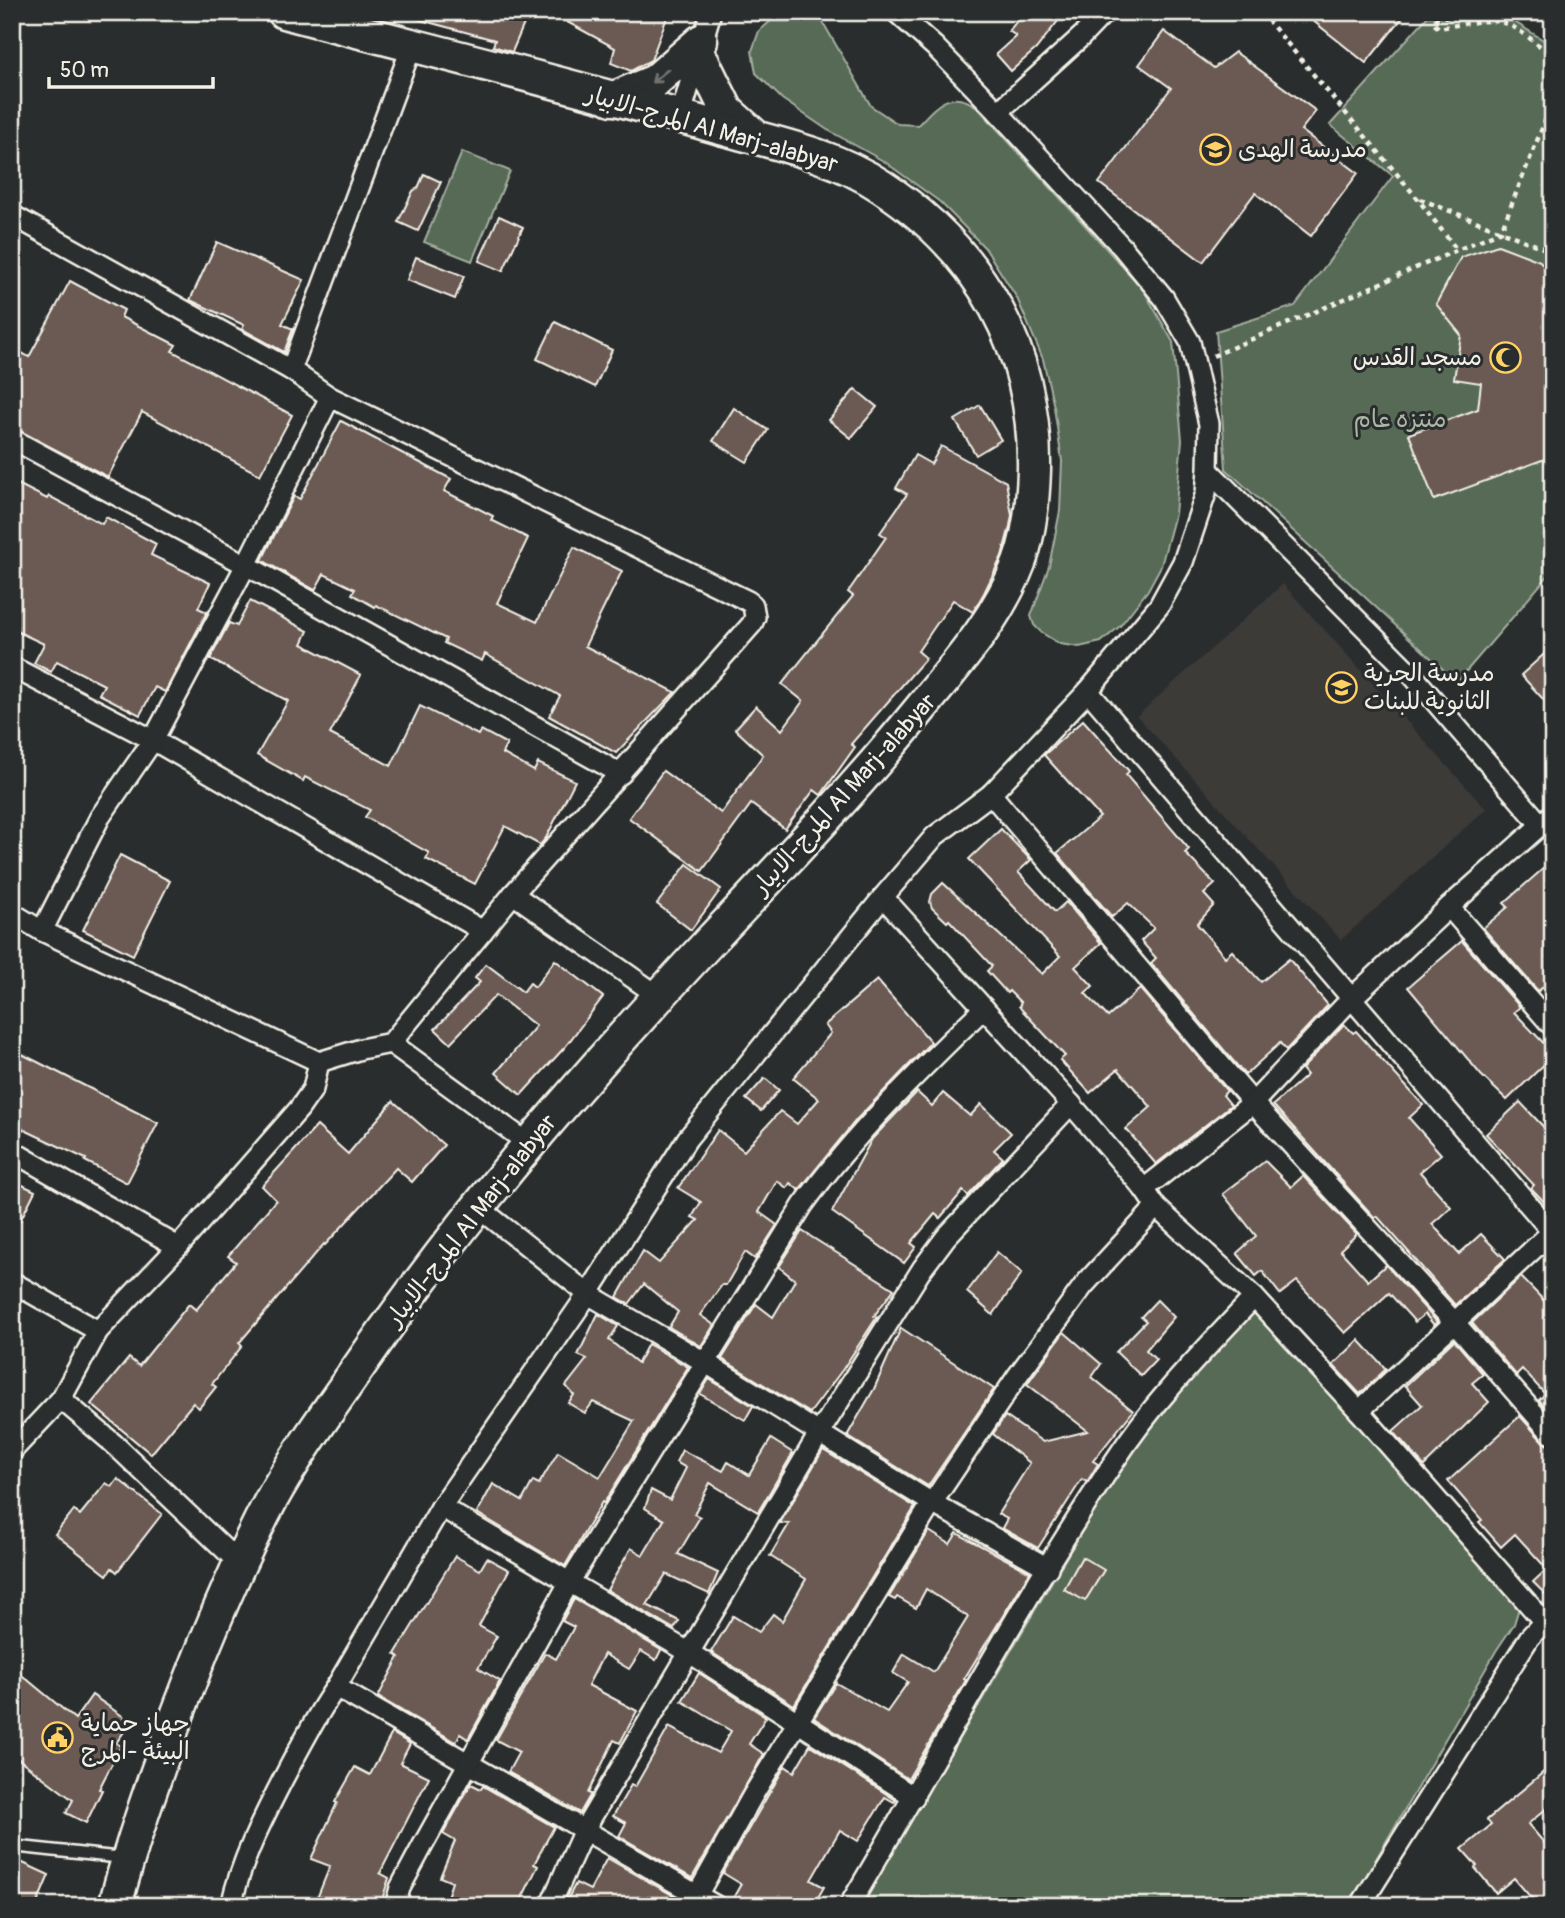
<svg xmlns="http://www.w3.org/2000/svg" width="1565" height="1918" font-family="Pangolin,'Playpen Sans Arabic',sans-serif">
<style>
.built{fill:#3d3a39}
.green{fill:#566b57;stroke:#a5aea0;stroke-width:2}
.building{fill:#6a5a52;stroke:#f4f1e8;stroke-width:2}
.lines{fill:none;stroke-linecap:round;stroke-linejoin:round}
.lane-casing{stroke:#f4f1e8;stroke-width:15}
.street-casing{stroke:#f4f1e8;stroke-width:24}
.primary-casing{stroke:#f4f1e8;stroke-width:37}
.path{stroke:#f4f1e8;stroke-width:4.5;stroke-dasharray:5 5;stroke-linecap:butt}
.lane{stroke:#2a2d2e;stroke-width:10}
.street{stroke:#2a2d2e;stroke-width:19}
.primary{stroke:#2a2d2e;stroke-width:32}
.oneway{stroke:#71726f}
.labels{text-anchor:middle;stroke-width:6;stroke-linejoin:round;paint-order:stroke}
.street-label{font-size:24px;fill:#f4f1e8;stroke:#2a2d2e}
.poi-label{font-size:24px;fill:#f4f1e8;stroke:#2a2d2e;text-anchor:start}
.park-label{font-size:24px;fill:#adb5a7;stroke:#2a2d2e}
</style>
<rect width="100%" height="100%" fill="#2a2d2e"/>
<filter id="ink" filterUnits="userSpaceOnUse"><feTurbulence type="fractalNoise" baseFrequency=".0143" numOctaves="2"/><feDisplacementMap in="SourceGraphic" scale="14" xChannelSelector="R" yChannelSelector="G"/><feConvolveMatrix kernelMatrix="1 2 1 2 8 2 1 2 1" color-interpolation-filters="sRGB"/></filter>
<g filter="url(#ink)">
<!-- built -->
<polygon class="built" points="1283,584 1486,809 1341,940 1137,716"/>
<!-- green -->
<g class="green">
<path d="M785 12H817L871 106 898 124 918 125C937 105 950 88 977 107L1143 289 1173 342 1182 440 1175 514 1161 566 1148 590 1120 626 1101 642 1079 647 1060 644 1042 633 1034 625 1031 616 1049 566 1060 511 1062 461 1054 407 1043 359 1017 298 985 248 940 202 885 162 826 129 782 99 756 73 752 51 759 31 773 19Z"/>
<polygon points="1428,16 1508,18 1553,46 1553,570 1457,682 1226,469 1216,331 1295,306 1393,176 1330,125"/>
<polygon points="462,152 510,171 472,261 424,242"/>
<polygon points="1250,1310 1258,1310 1519,1608 1514,1624 1496,1651 1349,1906 860,1906 1115,1475 1177,1388"/>
</g>
<!-- building -->
<g class="building">
<polygon points="414,12 529,12 512,52 493,46 495,40 413,18"/>
<polygon points="549,12 669,12 651,60 631,71 611,63 615,48"/>
<polygon points="1024,12 1065,12 1036,49 1011,71 996,54 1016,36 1009,31"/>
<polygon points="1302,12 1407,12 1366,63"/>
<polygon points="1164,31 1214,68 1235,52 1316,111 1301,130 1358,173 1311,236 1255,193 1203,262 1099,183 1171,88 1139,65"/>
<polygon points="424,174 441,182 418,231 398,222 413,191 418,188"/>
<polygon points="499,216 523,227 503,271 479,261"/>
<polygon points="217,242 304,280 282,324 293,329 284,352 242,329 244,325 190,300"/>
<polygon points="1498,245 1540,261 1553,280 1553,456 1434,500 1409,434 1478,409 1481,383 1454,379 1461,335 1436,304 1461,257"/>
<polygon points="416,257 464,276 455,299 407,280"/>
<polygon points="70,281 124,310 121,317 176,345 172,351 292,415 260,475 142,412 108,477 12,427 12,347 29,357"/>
<polygon points="555,322 612,350 595,387 537,359"/>
<polygon points="855,389 877,407 851,438 829,420"/>
<polygon points="980,405 1001,440 976,455 955,420"/>
<polygon points="734,408 768,430 747,462 713,441"/>
<polygon points="341,421 451,479 444,491 493,516 491,520 528,538 497,603 537,622 574,547 622,571 585,646 675,692 616,753 549,716 560,696 485,654 482,661 444,643 446,639 376,605 375,607 352,594 355,589 324,574 315,590 262,560 294,496 300,499"/>
<polygon points="941,446 1006,482 1012,515 1010,526 1002,556 984,593 973,612 953,600 918,651 926,658 851,744 855,747 821,795 814,790 785,829 751,804 702,871 629,818 663,771 721,813 763,755 735,729 756,706 782,730 803,701 782,684 853,596 848,592 886,537 880,533 907,494 896,488 915,455 931,464"/>
<polygon points="12,481 47,499 49,496 102,524 106,517 156,544 151,555 210,583 198,608 207,612 165,692 155,687 140,715 99,694 104,685 57,661 51,672 34,663 44,644 12,629 12,568 18,556 12,553"/>
<polygon points="250,601 308,631 302,644 361,675 330,734 391,766 420,706 478,735 481,730 507,744 502,753 534,771 538,763 575,781 546,838 540,845 505,826 475,884 426,859 429,853 365,817 370,810 305,777 303,781 257,755 288,701 210,659 229,623 237,626"/>
<polygon points="1553,646 1553,710 1521,675"/>
<polygon points="1083,720 1129,771 1126,775 1189,849 1185,853 1215,884 1204,894 1214,905 1197,924 1225,957 1232,951 1261,982 1289,959 1328,1005 1286,1050 1280,1043 1245,1075 1151,963 1156,958 1141,941 1154,928 1128,903 1112,917 1057,853 1100,817 1044,755"/>
<polygon points="1001,829 1031,860 1018,872 1055,912 1066,902 1101,943 1075,967 1093,986 1085,993 1108,1017 1140,989 1227,1091 1223,1095 1231,1105 1156,1164 1126,1129 1151,1107 1118,1069 1090,1093 1060,1060 1065,1056 1022,1010 1019,1006 1021,1003 1009,991 1007,993 987,971 992,966 949,920 947,922 932,908 930,902 932,894 943,883 1042,974 1060,956 969,859"/>
<polygon points="120,855 170,881 133,955 83,930"/>
<polygon points="1553,860 1553,979 1538,991 1483,928 1508,907 1504,903"/>
<polygon points="687,864 721,889 691,930 657,904"/>
<polygon points="1462,941 1520,1007 1514,1012 1553,1053 1553,1056 1507,1100 1481,1075 1408,987"/>
<polygon points="555,960 603,997 565,1047 521,1095 496,1073 536,1026 496,995 450,1043 435,1029 480,982 475,978 486,964 523,992 530,983 535,987"/>
<polygon points="877,980 931,1042 857,1119 799,1190 790,1183 787,1188 777,1181 759,1212 777,1225 755,1259 745,1252 726,1285 722,1285 700,1315 714,1325 701,1346 669,1327 678,1312 644,1284 629,1304 617,1297 643,1251 659,1263 698,1220 692,1217 701,1202 678,1188 718,1130 744,1151 780,1111 797,1124 819,1099 793,1078 831,1033 825,1025"/>
<polygon points="1344,1024 1353,1033 1356,1031 1423,1105 1409,1118 1441,1154 1420,1172 1451,1207 1432,1224 1459,1254 1481,1234 1505,1259 1455,1305 1377,1216 1375,1218 1273,1105 1307,1075 1302,1069"/>
<polygon points="12,1049 158,1123 127,1183 85,1161 86,1159 12,1124"/>
<polygon points="765,1078 779,1090 761,1111 746,1099"/>
<polygon points="917,1092 932,1106 943,1093 970,1116 981,1104 1011,1133 994,1150 1003,1158 968,1196 963,1191 940,1218 935,1214 911,1243 916,1247 904,1263 832,1212 872,1139"/>
<polygon points="393,1101 444,1145 412,1182 396,1168 325,1245 324,1244 239,1343 242,1346 212,1384 216,1387 199,1408 193,1403 151,1454 91,1404 129,1358 139,1366 189,1304 196,1310 236,1262 228,1256 276,1200 262,1186 317,1126 348,1154"/>
<polygon points="1520,1102 1553,1137 1553,1211 1531,1188 1534,1185 1486,1134"/>
<polygon points="1265,1161 1291,1187 1303,1176 1357,1234 1340,1250 1368,1281 1386,1265 1437,1322 1434,1325 1425,1314 1415,1322 1389,1293 1345,1333 1297,1281 1280,1294 1262,1271 1256,1276 1237,1253 1256,1236 1223,1194"/>
<polygon points="12,1180 35,1191 12,1237"/>
<polygon points="802,1231 894,1289 874,1316 877,1317 843,1369 810,1413 722,1359 756,1304 773,1317 795,1280 779,1267"/>
<polygon points="997,1252 1022,1273 993,1315 967,1292"/>
<polygon points="1521,1277 1553,1310 1553,1416 1539,1400 1545,1394 1522,1369 1516,1375 1472,1323"/>
<polygon points="1157,1300 1174,1317 1146,1350 1156,1360 1141,1376 1116,1352 1146,1321 1141,1317"/>
<polygon points="598,1314 618,1326 609,1340 638,1363 648,1344 688,1367 604,1503 602,1502 565,1566 477,1513 493,1484 522,1501 533,1481 539,1484 558,1452 600,1477 634,1421 593,1402 585,1413 568,1403 574,1395 566,1386 587,1359 578,1355"/>
<polygon points="901,1328 994,1389 928,1486 847,1436 874,1389"/>
<polygon points="1064,1332 1101,1364 1092,1377 1133,1411 1093,1461 1098,1464 1087,1482 1082,1479 1038,1548 1002,1528 1007,1519 998,1514 1030,1463 993,1434 1005,1416 1043,1442 1088,1431 1027,1384"/>
<polygon points="1359,1340 1386,1369 1360,1394 1333,1365"/>
<polygon points="1454,1340 1483,1374 1472,1383 1489,1402 1424,1466 1393,1431 1422,1405 1405,1386"/>
<polygon points="709,1379 753,1406 745,1420 700,1394"/>
<polygon points="1520,1416 1544,1443 1553,1447 1553,1602 1533,1582 1547,1569 1515,1534 1501,1547 1479,1522 1482,1520 1448,1481"/>
<polygon points="771,1439 793,1453 758,1512 710,1483 694,1514 700,1517 678,1554 718,1573 709,1594 666,1574 647,1605 679,1621 674,1629 607,1590 631,1548 643,1555 664,1520 645,1508 651,1490 670,1500 686,1468 676,1462 682,1450 723,1471 728,1462 749,1475"/>
<polygon points="823,1450 915,1507 794,1705 711,1652 733,1616 759,1632 773,1614 782,1621 806,1579 770,1556 789,1524 780,1523"/>
<polygon points="118,1479 162,1514 117,1572 112,1568 107,1575 55,1534 74,1510 80,1515 106,1483 112,1487"/>
<polygon points="929,1531 950,1544 957,1533 1030,1572 964,1679 966,1680 908,1779 814,1718 836,1683 887,1712 908,1682 893,1673 904,1654 934,1672 968,1617 926,1589 916,1608 897,1597 895,1600 889,1597"/>
<polygon points="455,1556 480,1570 487,1558 509,1570 479,1626 497,1636 478,1668 500,1681 468,1739 460,1734 456,1742 378,1697 399,1657 395,1654"/>
<polygon points="1082,1557 1104,1570 1085,1601 1064,1589"/>
<polygon points="574,1599 661,1650 656,1660 641,1651 629,1669 604,1654 588,1685 637,1711 620,1743 614,1740 588,1793 591,1794 580,1813 508,1772 519,1752 496,1740 545,1653 556,1659 574,1627 562,1621"/>
<polygon points="12,1667 75,1719 92,1695 131,1722 116,1743 121,1746 99,1789 102,1790 86,1823 66,1813 73,1800 12,1754"/>
<polygon points="699,1673 766,1717 749,1744 764,1754 692,1878 619,1836 626,1823 613,1816 631,1785 635,1787 669,1727 718,1753 731,1731 682,1701"/>
<polygon points="392,1733 410,1744 400,1763 429,1777 380,1873 389,1878 380,1906 314,1906 330,1866 311,1859 337,1803 335,1802 355,1767 370,1775"/>
<polygon points="810,1745 896,1800 894,1802 885,1797 858,1841 840,1830 811,1880 824,1887 813,1906 748,1906 733,1898 741,1884 723,1873 785,1766 794,1772"/>
<polygon points="1553,1764 1553,1803 1528,1824 1553,1853 1553,1906 1538,1906 1514,1878 1496,1893 1475,1868 1477,1866 1462,1849 1491,1825 1487,1820"/>
<polygon points="471,1784 481,1789 483,1786 554,1827 534,1864 538,1866 518,1906 444,1906 452,1882 440,1877 455,1841 443,1834"/>
<polygon points="12,1858 49,1875 36,1906 12,1906"/>
<polygon points="607,1858 681,1900 679,1905 666,1899 663,1906 577,1906 567,1900 576,1883 590,1890"/>
</g>
<g class="lines">
<defs>
<polyline id="lane" points="12,1846 123,1858"/>
<g id="street">
<polyline points="998,112 1082,36 1105,12"/>
<polyline points="680,117 711,12"/>
<polyline points="12,215 291,370 330,397 748,601 753,605 755,617 752,624 513,894 391,1043 361,1049 319,1062 42,931 12,913"/>
<polyline points="291,370 412,46"/>
<polyline points="12,439 246,565 621,774"/>
<polyline points="1208,470 1413,676 1541,825"/>
<polyline points="12,667 153,740 483,931"/>
<polyline points="1088,691 1553,1233"/>
<polyline points="991,794 1253,1103 1455,1323 1553,1435"/>
<polyline points="513,894 660,997"/>
<polyline points="883,897 1071,1104 1144,1189 1156,1207 1254,1297 1359,1411 1553,1632"/>
<polyline points="1449,907 1553,1027"/>
<polyline points="42,931 100,817 153,740 246,565 330,397"/>
<polyline points="391,1043 529,1144"/>
<polyline points="12,1151 178,1247"/>
<polyline points="1144,1189 1253,1103 1351,999 1449,907 1553,814"/>
<polyline points="477,1206 588,1294 706,1363 932,1503 1048,1568"/>
<polyline points="12,1282 98,1331"/>
<polyline points="61,1399 114,1444 239,1563"/>
<polyline points="1359,1411 1553,1231"/>
<polyline points="12,1451 61,1399 98,1331 178,1247 299,1109 313,1089 319,1062"/>
<polyline points="441,1507 690,1653 914,1797"/>
<polyline points="336,1687 716,1906"/>
<path d="M231 1906C241 1861 261 1822 282 1781 299 1749 315 1717 336 1687L441 1507 588 1294 687 1139 883 897 935 836 991 794 1088 691 1159 606 1183 562 1206 493 1208 470 1209 424 1190 342 1164 298 1122 247 998 112 935 47 896 12"/>
<path d="M395 1906 400 1888 423 1845 570 1581 803 1205C855 1133 920 1070 984 1008"/>
<polyline points="550,1906 584,1830 820,1432 922,1269 946,1237 1071,1104"/>
<polyline points="691,1906 753,1795 932,1503 1018,1375 1084,1285 1156,1207"/>
<path d="M849 1906C938 1757 1019 1603 1116 1459 1155 1399 1206 1349 1254 1297"/>
<polyline points="1360,1906 1529,1638 1551,1614"/>
</g>
<g id="primary">
<polyline points="698,52 727,111 755,136"/>
<polyline points="612,99 655,81 701,41"/>
<path d="M115 1906C132 1840 155 1777 178 1713 205 1641 234 1570 270 1502 298 1451 334 1403 367 1355 470 1207 589 1071 712 939 784 863 855 789 921 708 958 663 998 618 1019 563 1030 534 1033 501 1034 470 1036 350 981 251 881 186 828 151 762 141 703 123 564 83 424 49 284 12"/>
</g>
</defs>
<!-- lane casing -->
<use href="#lane" class="lane-casing"/>
<!-- street casing -->
<use href="#street" class="street-casing"/>
<!-- primary casing -->
<use href="#primary" class="primary-casing"/>
<!-- path -->
<g class="path">
<polyline points="1261,12 1417,198 1457,250"/>
<path d="M1467 12 1465 15 1437 18 1433 23 1439 28C1504 17 1501 14 1553 57"/>
<polyline points="1420,199 1553,252"/>
<polyline points="1213,356 1501,231 1553,101"/>
</g>
<!-- lane -->
<use href="#lane" class="lane"/>
<!-- street -->
<use href="#street" class="street"/>
<!-- primary -->
<use href="#primary" class="primary"/>
</g>
<!-- one-way arrows -->
<defs><path id="oneway-shaft" d="M-6 0H5M1.5-3L5.5 0L1.5 3" fill="none" stroke-width="1.6" stroke-linecap="round" stroke-linejoin="round" transform="scale(1.75)"/></defs>
<use class="oneway" href="#oneway-shaft" transform="translate(660 76) rotate(141)"/>
</g>
<!-- icons -->
<defs>
<symbol id="school-ring" viewBox="-11 -11 22 22"><circle r="9.5" fill="#2a2d2e" stroke="#ffd166" stroke-width="1.5"/><path d="M0-5L7-2L0 1L-7-2ZM-4 1L0 2.5L4 1V4Q0 6-4 4Z" fill="#ffd166"/></symbol>
<symbol id="mosque-ring" viewBox="-11 -11 22 22"><circle r="9.5" fill="#2a2d2e" stroke="#ffd166" stroke-width="1.5"/><path d="M3.5-4.9A6 6 0 1 0 3.5 4.9A5 5 0 1 1 3.5-4.9Z" fill="#ffd166"/></symbol>
<symbol id="civic-ring" viewBox="-11 -11 22 22"><circle r="9.5" fill="#2a2d2e" stroke="#ffd166" stroke-width="1.5"/><path d="M-.6-6.5H3V-4.5H.6V-3L4-1V1h2V6H-6V1h2V-1L-.6-3ZM-1.2 2.5V6h2.4V2.5Z" fill="#ffd166"/></symbol>
</defs>
<g fill-rule="evenodd">
<use href="#school-ring" x="1198" y="132" width="35" height="35"/>
<use href="#mosque-ring" x="1488" y="340" width="35" height="35"/>
<use href="#school-ring" x="1324" y="670" width="35" height="35"/>
<use href="#civic-ring" x="40" y="1720" width="35" height="35"/>
</g>
<g class="labels">
<!-- street labels -->
<g class="street-label">
<text transform="translate(712 129) rotate(16)" y="8">المرج-الابيار Al Marj-alabyar</text>
<text transform="translate(844 794) rotate(-48)" y="8">المرج-الابيار Al Marj-alabyar</text>
<text transform="translate(471 1220) rotate(-52)" y="8">المرج-الابيار Al Marj-alabyar</text>
</g>
<!-- poi labels -->
<g class="poi-label">
<text x="1238" y="157">مدرسة الهدى</text>
<text x="1482" y="365" text-anchor="end">مسجد القدس</text>
<text x="1364" y="681">مدرسة الحرية<tspan x="1364" dy="28">الثانوية للبنات</tspan></text>
<text x="81" y="1731">جهاز حماية<tspan x="81" dy="28">البيئة -المرج</tspan></text>
</g>
<!-- park labels -->
<g class="park-label">
<text x="1400" y="427">منتزه عام</text>
</g>
</g>
<!-- margin -->
<rect width="1565" height="1918" fill="none" stroke="#2a2d2e" stroke-width="42"/>
<rect x="21" y="21" width="1523" height="1876" fill="none" stroke="#f4f1e8" stroke-width="2.5" filter="url(#ink)"/>
<!-- scale -->
<path d="M49 77v10h164v-10" fill="none" stroke="#f4f1e8" stroke-width="3.5"/>
<text x="60" y="77" font-size="21" fill="#f4f1e8" stroke="#2a2d2e" stroke-width="5" paint-order="stroke">50 m</text>
</svg>
